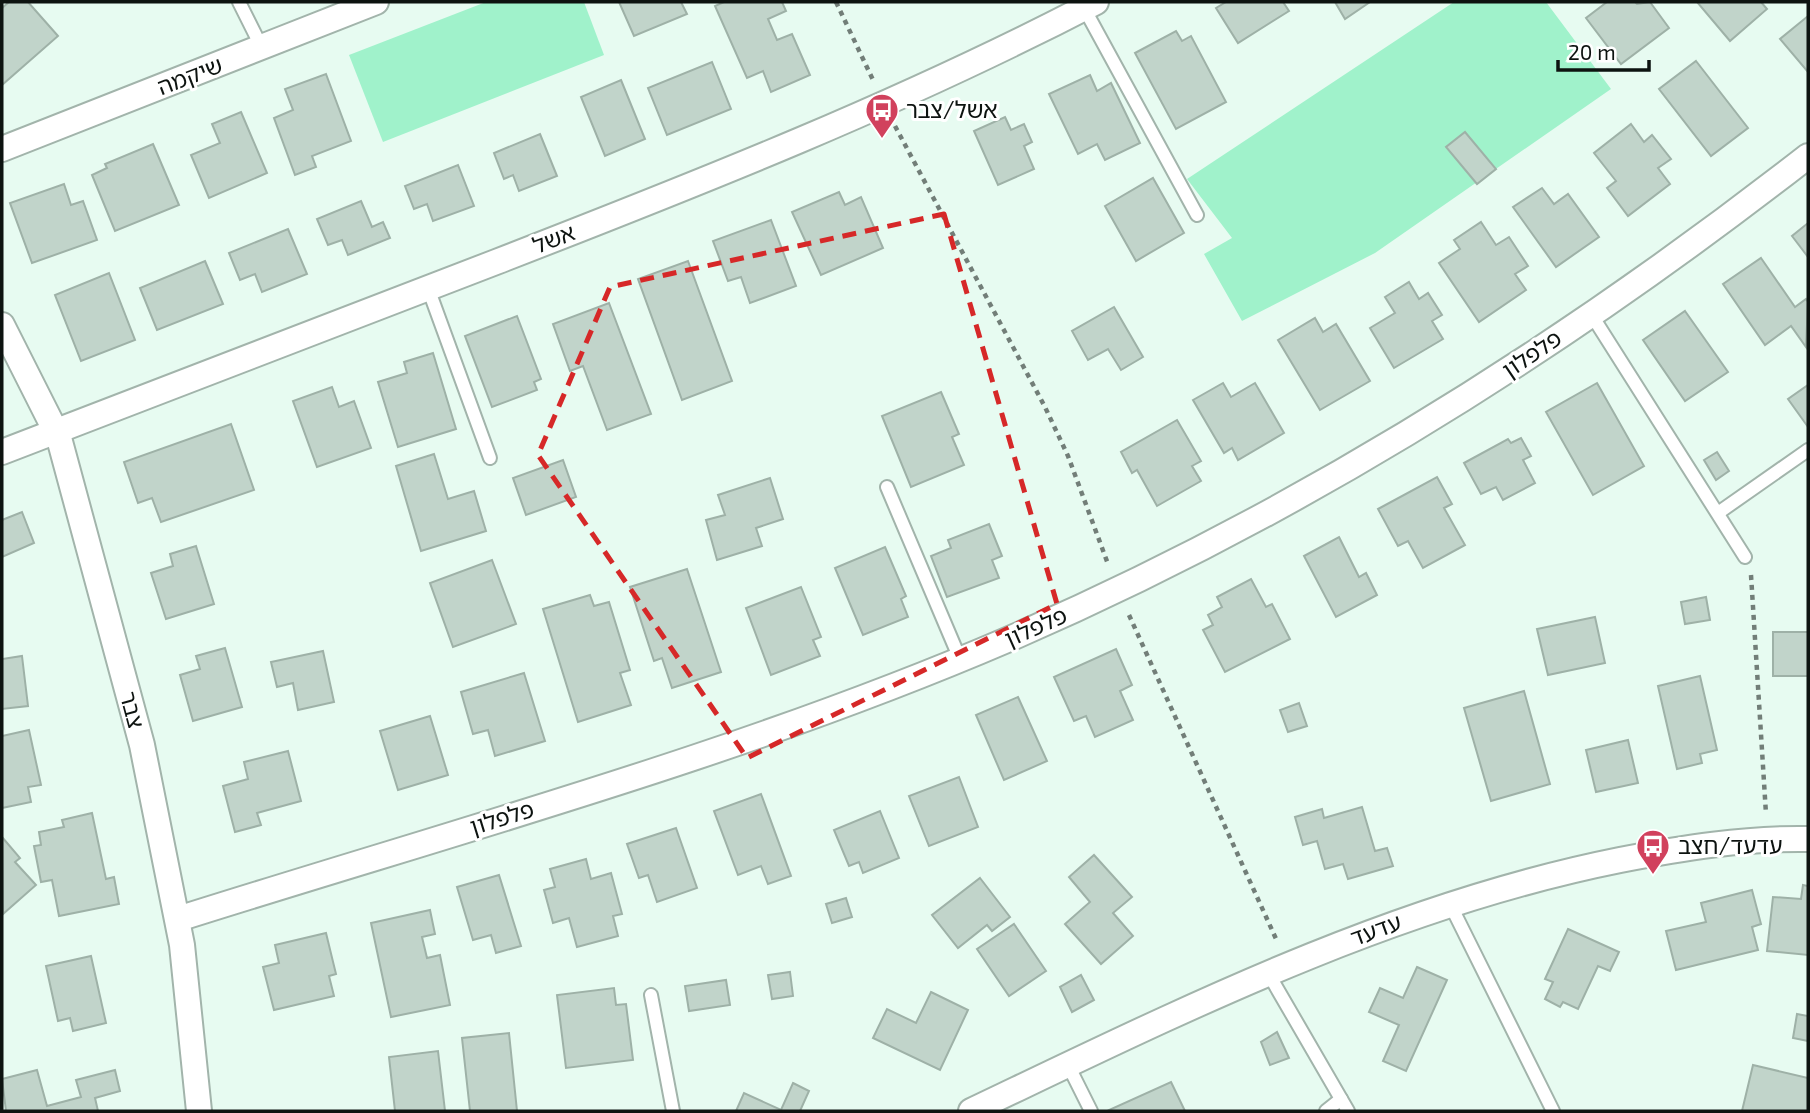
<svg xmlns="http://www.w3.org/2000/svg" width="1810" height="1113" font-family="'Exo 2','Noto Sans Hebrew',sans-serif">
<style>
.green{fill:#a0f2cb}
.building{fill:#c1d4ca;stroke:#9eb1a7;stroke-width:2}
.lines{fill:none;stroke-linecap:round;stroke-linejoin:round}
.lane-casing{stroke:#a2b4ab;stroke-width:16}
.street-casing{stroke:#a2b4ab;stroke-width:28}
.path{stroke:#727e78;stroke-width:4.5;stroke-dasharray:5 5;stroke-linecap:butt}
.lane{stroke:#fff;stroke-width:12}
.street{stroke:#fff;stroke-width:24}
.marked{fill:none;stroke:#d62828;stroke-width:5;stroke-dasharray:14 9;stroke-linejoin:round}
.labels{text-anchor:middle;stroke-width:6;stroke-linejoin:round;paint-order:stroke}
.street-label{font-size:23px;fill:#0d1310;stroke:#fff}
.poi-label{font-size:23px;fill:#0d1310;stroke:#fff;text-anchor:start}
</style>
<rect width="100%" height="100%" fill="#e7fbf1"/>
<!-- green -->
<g class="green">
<polygon points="486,2 584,2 604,55 383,142 349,55"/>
<polygon points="1454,2 1546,2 1611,89 1375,253 1242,321 1204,254 1232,238 1187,179"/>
</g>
<!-- building -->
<g class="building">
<polygon points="9,2 28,2 58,36 2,85 2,8"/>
<polygon points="619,2 681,2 687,14 634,36"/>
<polygon points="724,2 782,2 786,11 768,19 777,40 792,34 810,75 771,92 763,71 747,78 715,6"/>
<polygon points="1226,2 1283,2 1289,11 1238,43 1216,8"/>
<polygon points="1335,2 1370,2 1345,19"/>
<polygon points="1607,2 1635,2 1637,4 1650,2 1669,28 1621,64 1586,18"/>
<polygon points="1697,2 1761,2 1767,9 1730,41"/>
<polygon points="1808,16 1808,72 1780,39"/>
<polygon points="1176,31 1182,41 1191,36 1226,102 1176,129 1135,53"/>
<polygon points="1696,61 1748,128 1711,156 1659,89"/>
<polygon points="712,62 731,109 667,135 648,88"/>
<polygon points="326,74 351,141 312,156 316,167 295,175 274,118 293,110 285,89"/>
<polygon points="1090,75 1097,91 1111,83 1140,143 1105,160 1097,144 1078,154 1049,94"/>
<polygon points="621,80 645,139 605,156 581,97"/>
<polygon points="241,112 267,173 209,198 191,155 220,143 212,124"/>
<polygon points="1005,117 1011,130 1024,124 1032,142 1024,146 1034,169 998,185 974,131"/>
<polygon points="1631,124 1644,142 1652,135 1671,159 1658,168 1670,184 1628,216 1607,188 1616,181 1594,153"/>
<polygon points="1465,132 1496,169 1477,184 1446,147"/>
<polygon points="540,134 557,176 519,191 513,175 504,179 494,153"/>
<polygon points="153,144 179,205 115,231 92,175 107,168 105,164"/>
<polygon points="458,165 474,206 433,221 427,204 414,209 405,186"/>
<polygon points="1153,178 1184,233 1136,261 1105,206"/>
<polygon points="64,184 71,205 83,201 97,240 32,263 10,203"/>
<polygon points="1542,188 1554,204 1568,194 1599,237 1556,267 1513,207"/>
<polygon points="839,192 845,205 861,197 883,248 821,275 792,212"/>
<polygon points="361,201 372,227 383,222 390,238 348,255 342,240 328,245 317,219"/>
<polygon points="771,220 796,286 750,303 741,277 728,281 713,241"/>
<polygon points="1481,222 1496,245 1509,237 1528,266 1515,274 1526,290 1479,322 1439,263 1460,249 1454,240"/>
<polygon points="1808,223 1808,257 1792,236"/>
<polygon points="288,229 307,274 262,292 255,274 240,280 229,253"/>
<polygon points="1761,258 1795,307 1806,299 1808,302 1806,347 1791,326 1765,345 1723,284"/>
<polygon points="205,261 223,304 157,330 140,288"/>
<polygon points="688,261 732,381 682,400 638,279"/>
<polygon points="109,273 135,340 81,361 55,295"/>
<polygon points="1409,282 1419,299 1428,293 1442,315 1432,321 1443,339 1394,368 1370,328 1395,313 1385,297"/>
<polygon points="609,303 651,414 607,430 583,366 570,371 553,324"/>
<polygon points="1114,307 1143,357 1121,370 1108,349 1088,360 1072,331"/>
<polygon points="1685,311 1728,372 1685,401 1643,340"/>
<polygon points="517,316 541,379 534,382 537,390 492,407 465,336"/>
<polygon points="1315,318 1323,332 1336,324 1370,381 1320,410 1278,340"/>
<polygon points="433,353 456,429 398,447 378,382 407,373 404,362"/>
<polygon points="1223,383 1231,397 1255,383 1284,433 1238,460 1232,448 1224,453 1193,400"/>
<polygon points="1597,383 1644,466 1593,495 1546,412"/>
<polygon points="1808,385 1808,427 1788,399"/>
<polygon points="332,387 339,407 354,401 371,448 317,467 293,401"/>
<polygon points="941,392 959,434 952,437 964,465 911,487 882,416"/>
<polygon points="1177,420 1201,461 1192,466 1201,481 1157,506 1137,470 1132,473 1121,452"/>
<polygon points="231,424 254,490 161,522 152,498 138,503 124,462"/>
<polygon points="1521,438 1531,456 1523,460 1535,483 1503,500 1496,487 1481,494 1464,463 1508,439 1511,443"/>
<polygon points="1717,452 1729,471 1716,480 1704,460"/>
<polygon points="434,454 448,499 474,491 486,531 421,551 396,466"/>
<polygon points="563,460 576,497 526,515 513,478"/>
<polygon points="1437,477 1452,504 1444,508 1465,545 1423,568 1408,541 1398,546 1378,509"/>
<polygon points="770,478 783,519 756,528 762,546 717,560 706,520 725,515 718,495"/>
<polygon points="22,512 34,543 2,557 2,520"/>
<polygon points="989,524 1002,556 992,560 999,578 947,597 931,556 951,548 948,540"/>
<polygon points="1339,537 1359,577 1366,573 1377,595 1336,617 1304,556"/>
<polygon points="196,546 214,604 166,619 151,573 173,566 170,554"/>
<polygon points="885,547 906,596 901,599 908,617 863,635 835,568"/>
<polygon points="492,560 516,624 453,647 430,583"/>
<polygon points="687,569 721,672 672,688 662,658 654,661 630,587"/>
<polygon points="1251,579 1266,607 1272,604 1290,639 1225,672 1203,630 1213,625 1208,615 1222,607 1217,597"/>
<polygon points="801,587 821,637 813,640 820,656 771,675 746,608"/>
<polygon points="590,595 594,606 609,602 630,670 620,673 631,705 578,722 543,609"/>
<polygon points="1706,597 1710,620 1685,624 1681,602"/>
<polygon points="1595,617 1605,663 1548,675 1537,629"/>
<rect x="1773" y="632" width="35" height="44"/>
<polygon points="225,648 242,707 193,721 180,675 200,669 196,656"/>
<polygon points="1116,649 1132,685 1120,691 1133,720 1095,737 1086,716 1074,721 1054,677"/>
<polygon points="323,651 334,702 298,710 293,683 277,687 271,662"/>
<polygon points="22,656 28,706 2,709 2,659"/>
<polygon points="524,673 545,741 495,756 488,730 473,734 461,692"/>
<polygon points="1700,676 1717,750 1700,754 1702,763 1677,769 1658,686"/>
<polygon points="1524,691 1550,784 1491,801 1464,708"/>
<polygon points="1018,697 1047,761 1004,780 976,715"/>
<polygon points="1299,703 1307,726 1288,732 1280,710"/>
<polygon points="430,716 448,775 398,790 380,731"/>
<polygon points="29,730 41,785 28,787 31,802 2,808 2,736"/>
<polygon points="1628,740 1638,783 1596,792 1586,750"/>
<polygon points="288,751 301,801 257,813 261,825 235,832 223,786 248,779 244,762"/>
<polygon points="959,777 978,827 929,846 909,796"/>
<polygon points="761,794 791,876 768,884 761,866 738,875 714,811"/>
<polygon points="1362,807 1375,851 1387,848 1393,866 1348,879 1343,864 1325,869 1317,841 1303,845 1295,817 1322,809 1324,818"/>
<polygon points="880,811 899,858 863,873 859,862 849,866 834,830"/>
<polygon points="92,813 106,879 114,877 119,904 59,916 52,880 41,882 34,846 41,845 39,832 64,827 62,820"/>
<polygon points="676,828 697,888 657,902 648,875 639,878 627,844"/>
<polygon points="2,837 20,858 15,862 36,885 3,914"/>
<polygon points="1094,855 1132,897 1113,913 1133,936 1101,964 1065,924 1090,902 1069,877"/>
<polygon points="586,859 591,879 611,873 622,914 613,916 618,936 577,947 569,918 553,923 544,890 555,887 550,869"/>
<polygon points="499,875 521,946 496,953 491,935 473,940 457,887"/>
<polygon points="980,878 1010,917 992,931 987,925 958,948 932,915"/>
<polygon points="1803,885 1808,886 1808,955 1767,951 1773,897 1801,899"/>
<polygon points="1752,890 1761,924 1752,927 1758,950 1676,970 1666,931 1706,922 1701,903"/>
<polygon points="846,898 852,917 832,923 826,904"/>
<polygon points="430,910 435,934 422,937 427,958 440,955 450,1005 391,1017 371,923"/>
<polygon points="1014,924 1046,971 1009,996 977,949"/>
<polygon points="1568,929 1619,952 1610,971 1598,966 1578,1009 1563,1002 1560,1007 1545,999 1553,982 1545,979"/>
<polygon points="326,933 336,974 329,976 334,996 274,1010 263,967 279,963 275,945"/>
<polygon points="91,956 106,1023 73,1031 70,1018 58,1021 46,966"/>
<polygon points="1417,967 1447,980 1406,1071 1383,1061 1399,1025 1369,1012 1380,988 1403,998"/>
<polygon points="790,972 793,996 772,999 768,975"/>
<polygon points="1081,975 1094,1000 1072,1012 1060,987"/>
<polygon points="726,980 730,1005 689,1011 685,986"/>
<polygon points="614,988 616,1005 626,1004 633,1060 566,1068 557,995"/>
<polygon points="931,992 968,1010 940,1070 873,1038 887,1009 916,1023"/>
<polygon points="1797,1014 1808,1016 1808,1041 1793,1038"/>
<polygon points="1277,1032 1289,1058 1270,1065 1261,1042"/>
<polygon points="509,1033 517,1111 470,1111 462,1038"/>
<polygon points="438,1051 445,1111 395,1111 389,1057"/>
<polygon points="1753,1065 1808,1078 1808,1111 1742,1111"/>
<polygon points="37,1070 47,1106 81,1097 76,1080 115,1070 120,1091 95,1098 98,1111 6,1111 2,1079"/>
<polygon points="1171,1082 1185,1111 1110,1111 1109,1110"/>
<polygon points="793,1083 809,1091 800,1111 736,1111 744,1093 781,1110"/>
</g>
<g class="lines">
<defs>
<g id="lane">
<polyline points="239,2 262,48"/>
<polyline points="1084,8 1197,215"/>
<polyline points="428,288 490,458"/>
<polyline points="1591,314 1745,557"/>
<polyline points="887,487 960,659"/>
<polyline points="1718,513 1808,450"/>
<polyline points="1450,904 1553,1111"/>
<polyline points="1268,973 1348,1111"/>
<polyline points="651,995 673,1111"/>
<polyline points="1068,1065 1091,1111"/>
<polyline points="1326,1111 1341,1099"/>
</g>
<g id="street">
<polyline points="2,149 376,2"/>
<polyline points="2,325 59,438 142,745 182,945 199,1111"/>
<path d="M2 452C166 388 331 325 496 262 702 182 900 104 1096 2"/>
<path d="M178 919C456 831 739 755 1007 640 1294 516 1562 348 1808 156"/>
<path d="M971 1111C1181 1011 1390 906 1620 860 1682 848 1745 838 1808 839"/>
</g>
</defs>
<!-- lane casing -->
<use href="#lane" class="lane-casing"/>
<!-- street casing -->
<use href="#street" class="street-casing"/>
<!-- path -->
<g class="path">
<polyline points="836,2 873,80"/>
<polyline points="895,126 1045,407 1068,456 1108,564"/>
<polyline points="1751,575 1766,814"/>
<polyline points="1129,615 1277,941"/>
</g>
<!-- lane -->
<use href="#lane" class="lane"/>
<!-- street -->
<use href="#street" class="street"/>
</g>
<!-- marked area -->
<path class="marked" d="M944 214 1057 604 747 758 538 455 610 287Z"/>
<!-- icons -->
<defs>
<symbol id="bus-pin" viewBox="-11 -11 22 30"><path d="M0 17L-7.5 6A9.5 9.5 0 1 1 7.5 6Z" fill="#d1415d" stroke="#fff"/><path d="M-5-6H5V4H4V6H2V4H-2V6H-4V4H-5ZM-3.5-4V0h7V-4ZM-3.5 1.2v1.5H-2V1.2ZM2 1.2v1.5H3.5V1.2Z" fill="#fff"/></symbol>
</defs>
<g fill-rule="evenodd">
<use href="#bus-pin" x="863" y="91" width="38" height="52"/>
<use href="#bus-pin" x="1634" y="827" width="38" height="52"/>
</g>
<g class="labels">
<!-- street labels -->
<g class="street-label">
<text transform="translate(190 76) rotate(-21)" y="8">שיקמה</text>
<text transform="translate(554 239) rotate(-21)" y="8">אשל</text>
<text transform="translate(1532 354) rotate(-34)" y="8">פלפלון</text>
<text transform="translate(1036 627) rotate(-24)" y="8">פלפלון</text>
<text transform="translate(132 710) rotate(75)" y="8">צבר</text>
<text transform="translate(502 818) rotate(-17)" y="8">פלפלון</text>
<text transform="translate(1376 930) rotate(-20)" y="8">עדעד</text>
</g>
<!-- poi labels -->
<g class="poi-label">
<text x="906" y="118">אשל/צבר</text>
<text x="1678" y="854">עדעד/חצב</text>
</g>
</g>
<!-- border -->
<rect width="1810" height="1113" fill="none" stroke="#0d1310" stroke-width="7"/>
<!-- scale -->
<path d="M1558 60v10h91v-10" fill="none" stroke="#0d1310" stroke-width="3.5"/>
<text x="1568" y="60" font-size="21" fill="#0d1310" stroke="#ffffff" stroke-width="5" paint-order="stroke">20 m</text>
</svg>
